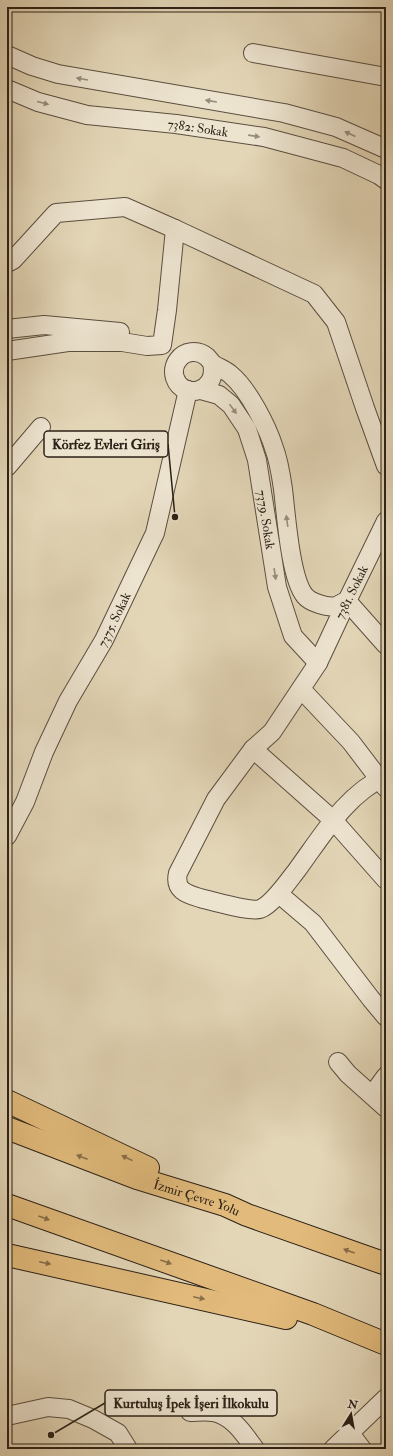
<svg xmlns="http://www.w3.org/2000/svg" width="393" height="1456" font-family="'IM FELL Double Pica',serif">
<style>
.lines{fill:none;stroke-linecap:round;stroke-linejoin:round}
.minor-casing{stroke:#5a4e3f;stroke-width:20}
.highway-casing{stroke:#2c2117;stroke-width:24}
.minor{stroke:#ede4d0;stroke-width:18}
.highway{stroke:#e2bb7c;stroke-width:22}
.oneway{fill:#968c7d}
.oneway2{fill:#876e4a}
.labels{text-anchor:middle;stroke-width:3;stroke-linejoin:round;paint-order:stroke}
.street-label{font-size:13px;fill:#2c2117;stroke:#ede4d0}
.leader{fill:none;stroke:#2c2117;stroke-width:1.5}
.callout-dot{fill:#2c2117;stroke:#ede4d0;stroke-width:1.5}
.callout{fill:#ede4d0;stroke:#2c2117;stroke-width:1.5}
.callout-label{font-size:14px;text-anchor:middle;font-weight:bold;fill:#2c2117}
</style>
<rect width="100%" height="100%" fill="#e3d6b7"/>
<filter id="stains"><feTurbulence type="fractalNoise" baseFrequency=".005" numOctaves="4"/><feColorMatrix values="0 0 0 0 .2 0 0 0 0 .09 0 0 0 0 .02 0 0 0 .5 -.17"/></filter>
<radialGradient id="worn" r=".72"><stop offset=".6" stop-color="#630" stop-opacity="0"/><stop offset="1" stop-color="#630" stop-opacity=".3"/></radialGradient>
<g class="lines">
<defs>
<g id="minor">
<polyline points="253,53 386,77"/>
<polyline points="7,55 32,66 58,74 284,113 336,127 386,149"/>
<path id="s1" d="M7 89 38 102 87 115 176 124 264 137 343 158 379 175 386 180"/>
<polyline points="7,263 13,260 56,213 125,207 175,229 314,294 336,322 365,408 386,466"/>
<polyline points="7,329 44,325 120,332"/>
<polyline points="7,351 68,342 122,342 147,346 162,345 167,310 175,229"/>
<path d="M212 363C219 392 183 401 175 378 173 372 174 365 178 360 184 351 198 349 207 357 209 359 211 362 213 364 219 368 226 370 231 375 248 389 267 426 274 448 279 461 281 475 283 489 286 513 290 578 305 596 310 602 327 608 336 606 339 605 343 602 347 601"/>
<path id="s2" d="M201 390 219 395 231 405 247 429 257 460 277 587 293 636 318 663"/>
<polyline points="7,467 41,427"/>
<path d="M386 521 347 601 318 663 272 732 253 749 216 799 178 873C174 890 186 894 200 898 212 901 250 912 260 909 272 905 289 880 297 870 322 836 346 794 386 776"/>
<polyline points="347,601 386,645"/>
<polyline points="301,689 351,742 386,788"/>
<polyline points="253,749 333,820 386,880"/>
<path id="s3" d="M7 836 25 802 44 752 68 701 104 640 155 533 188 390"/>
<polyline points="279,894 313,923 371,999 386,1017"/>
<polyline points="338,1062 348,1074 386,1108"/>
<polyline points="372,1095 386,1076"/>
<path d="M190 1412C197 1412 205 1411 213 1412 233 1416 244 1434 255 1449"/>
<polyline points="7,1416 48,1407 69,1409 93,1419 118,1433 128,1449"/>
<polyline points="349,1432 362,1449"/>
<polyline points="333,1449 386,1398"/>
</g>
<g id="highway">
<polyline points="7,1101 148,1168"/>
<path id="s4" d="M7 1128 137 1178 225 1205 247 1215 386 1264"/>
<polyline points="7,1205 313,1314 386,1344"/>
<polyline points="7,1255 286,1318"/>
</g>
</defs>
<!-- minor casing -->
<use href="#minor" class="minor-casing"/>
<!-- highway casing -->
<use href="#highway" class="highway-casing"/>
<!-- minor -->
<use href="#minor" class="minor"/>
<!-- highway -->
<use href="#highway" class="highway"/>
</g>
<!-- one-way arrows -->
<defs><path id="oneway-solid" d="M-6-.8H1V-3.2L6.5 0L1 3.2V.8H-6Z"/></defs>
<g class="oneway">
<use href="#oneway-solid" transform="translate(82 79) rotate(-170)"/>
<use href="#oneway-solid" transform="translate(211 101) rotate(-171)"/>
<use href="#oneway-solid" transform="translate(43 103) rotate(15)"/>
<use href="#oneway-solid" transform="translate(350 134) rotate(-156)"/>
<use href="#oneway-solid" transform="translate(254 136) rotate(8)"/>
<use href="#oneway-solid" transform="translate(233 409) rotate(54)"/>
<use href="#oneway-solid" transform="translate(287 521) rotate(-98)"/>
<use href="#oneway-solid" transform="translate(275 574) rotate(81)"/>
</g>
<g class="oneway2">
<use href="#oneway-solid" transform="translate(82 1157) rotate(-159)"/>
<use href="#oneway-solid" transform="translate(127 1158) rotate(-154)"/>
<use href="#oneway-solid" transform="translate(44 1218) rotate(20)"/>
<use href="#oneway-solid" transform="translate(349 1251) rotate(-160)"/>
<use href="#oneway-solid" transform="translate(166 1262) rotate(20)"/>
<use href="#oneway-solid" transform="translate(45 1263) rotate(12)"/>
<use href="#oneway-solid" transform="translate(199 1298) rotate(12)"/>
</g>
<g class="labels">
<!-- street labels -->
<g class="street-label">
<text dy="5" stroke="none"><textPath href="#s1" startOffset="196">7382: Sokak</textPath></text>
<text dy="5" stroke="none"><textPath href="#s2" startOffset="156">7379. Sokak</textPath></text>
<text transform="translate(351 592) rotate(-64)" y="5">7381. Sokak</text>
<text dy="5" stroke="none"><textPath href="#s3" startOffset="242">7375. Sokak</textPath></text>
<text dy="5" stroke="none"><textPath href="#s4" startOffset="202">İzmir Çevre Yolu</textPath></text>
</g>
</g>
<!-- callouts -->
<path class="leader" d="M175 517L168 444M51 1435L105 1403"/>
<g class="callout-dot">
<circle cx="175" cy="517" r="4"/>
<circle cx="51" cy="1435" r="4"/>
</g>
<g class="callout">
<rect x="44" y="431" width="124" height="26" rx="4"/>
<rect x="105" y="1390" width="172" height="26" rx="4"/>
</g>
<g class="callout-label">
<text x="106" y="449">Körfez Evleri Giriş</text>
<text x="191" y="1408">Kurtuluş İpek İşeri İlkokulu</text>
</g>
<!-- margin -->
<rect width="393" height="1456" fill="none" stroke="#e3d6b7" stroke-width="24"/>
<rect x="8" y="8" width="377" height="1440" fill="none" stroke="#2c2117" stroke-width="2"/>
<rect x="12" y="12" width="369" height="1432" fill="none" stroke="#2c2117"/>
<!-- north arrow -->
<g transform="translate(351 1414) rotate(11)" stroke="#ede4d0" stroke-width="3" paint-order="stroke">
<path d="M0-3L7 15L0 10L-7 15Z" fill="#2c2117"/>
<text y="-6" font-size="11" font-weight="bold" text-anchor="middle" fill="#2c2117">N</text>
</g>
<rect width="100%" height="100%" filter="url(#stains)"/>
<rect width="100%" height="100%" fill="url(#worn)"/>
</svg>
